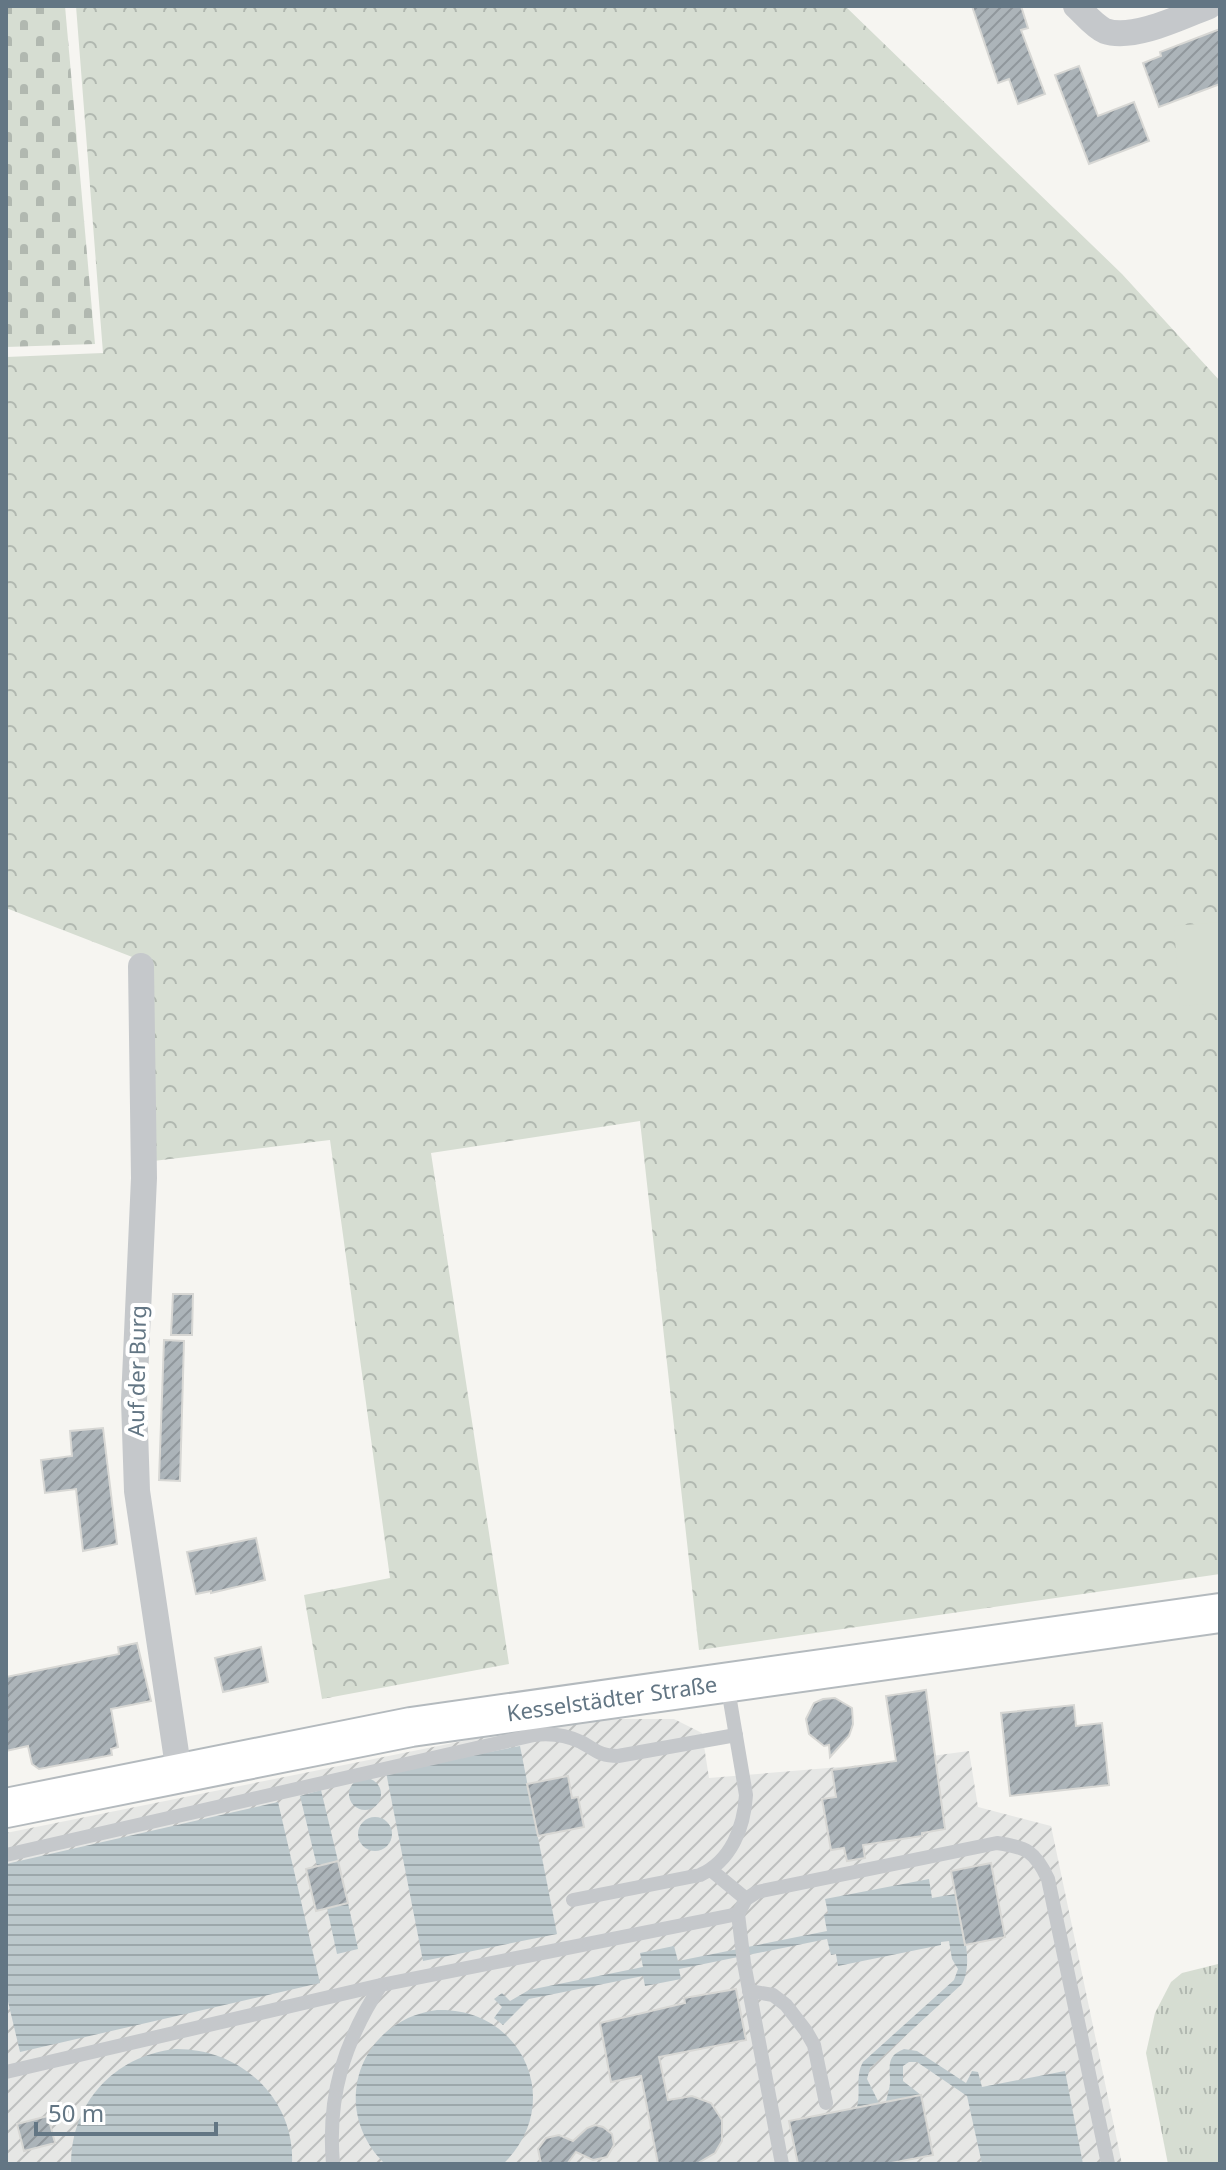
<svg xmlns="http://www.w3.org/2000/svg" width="1226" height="2170" font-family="'Noto Sans',sans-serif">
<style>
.industrial{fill:url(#industrial-furrows)}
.grass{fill:url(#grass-tufts)}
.forest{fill:url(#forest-crowns)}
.cemetery{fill:url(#cemetery-stones)}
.garden{fill:#d6ddd2}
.water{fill:url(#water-rules)}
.building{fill:url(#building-hatch);stroke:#d7d7d4;stroke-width:2}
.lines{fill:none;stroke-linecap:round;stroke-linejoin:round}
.secondary-casing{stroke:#b4babe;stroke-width:42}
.lane{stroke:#c5c8cb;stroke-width:14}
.street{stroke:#c5c8cb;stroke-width:26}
.secondary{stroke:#fff;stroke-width:38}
.labels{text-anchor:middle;stroke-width:8;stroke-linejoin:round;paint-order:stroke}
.street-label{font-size:22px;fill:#637684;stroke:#fff}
</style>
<defs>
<pattern id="industrial-furrows" width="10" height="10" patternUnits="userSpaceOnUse" patternTransform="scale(2)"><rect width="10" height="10" fill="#e6e7e5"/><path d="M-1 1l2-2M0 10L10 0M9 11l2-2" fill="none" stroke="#bec0bf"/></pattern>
<pattern id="grass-tufts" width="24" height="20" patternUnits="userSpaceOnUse" patternTransform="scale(2)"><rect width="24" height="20" fill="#d6ddd2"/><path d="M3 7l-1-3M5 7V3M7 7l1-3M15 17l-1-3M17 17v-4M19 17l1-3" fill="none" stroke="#b1b8b0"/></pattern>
<pattern id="forest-crowns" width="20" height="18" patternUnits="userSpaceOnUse" patternTransform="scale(2)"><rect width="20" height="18" fill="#d6ddd2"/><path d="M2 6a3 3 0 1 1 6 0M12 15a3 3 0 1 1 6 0" fill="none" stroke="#b1b8b0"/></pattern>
<pattern id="cemetery-stones" width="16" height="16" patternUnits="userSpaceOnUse" patternTransform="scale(2)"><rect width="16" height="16" fill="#d6ddd2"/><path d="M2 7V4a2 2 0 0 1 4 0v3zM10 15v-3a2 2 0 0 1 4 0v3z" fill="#b1b8b0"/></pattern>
<pattern id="water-rules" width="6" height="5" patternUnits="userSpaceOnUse" patternTransform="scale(2)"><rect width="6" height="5" fill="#bcc8cc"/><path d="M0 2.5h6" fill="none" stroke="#9ca7ab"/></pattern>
<pattern id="building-hatch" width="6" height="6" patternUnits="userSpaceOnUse" patternTransform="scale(2)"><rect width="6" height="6" fill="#acb4b9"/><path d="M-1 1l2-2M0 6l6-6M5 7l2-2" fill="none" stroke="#90979c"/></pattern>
</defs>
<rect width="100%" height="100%" fill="#f6f5f1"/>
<!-- industrial -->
<polygon class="industrial" points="613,1719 674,1719 702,1733 709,1778 864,1765 969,1751 978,1807 1051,1826 1122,2164 6,2164 6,1833 518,1730"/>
<!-- grass -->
<polygon class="grass" points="1218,1964 1220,1966 1220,2164 1168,2164 1146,2053 1155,2013 1171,1982 1182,1973"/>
<!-- forest -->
<polygon class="forest" points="76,6 845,6 1122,274 1220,381 1220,1574 699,1650 640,1121 431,1153 509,1664 322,1699 304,1595 390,1578 330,1140 145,1162 140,960 6,908 6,357 103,353"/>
<!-- cemetery -->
<polygon class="cemetery" points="6,6 65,6 95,344 6,347"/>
<!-- garden -->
<polygon class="garden" points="1220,922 1220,1003 1180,1006 1174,926"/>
<!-- water -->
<g class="water">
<polygon points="520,1746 557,1934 423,1961 386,1772"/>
<circle cx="365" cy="1794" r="16"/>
<polygon points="321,1790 338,1861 317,1866 300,1796"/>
<polygon points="278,1802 320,1983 20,2052 6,1993 6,1864"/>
<circle cx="375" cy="1834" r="17"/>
<path d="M929 1879 932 1898 955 1894C960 1920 975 1960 962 1984L870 2068 867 2079 879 2103 857 2107C861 2092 855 2076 863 2062L954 1980 958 1969 952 1959 949 1941 941 1942V1945L838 1966 836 1954 831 1955 827 1939 679 1969 681 1979 645 1986 643 1976 529 1999 503 2025 494 2018 502 2007 494 1999 502 1993 510 2001 529 1990 643 1967 640 1953 674 1946 678 1961 827 1931 824 1915 828 1913 825 1899Z"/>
<polygon points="348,1903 358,1949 337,1954 327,1908"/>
<path d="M437 2010C523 2007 566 2104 503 2164H385C328 2109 359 2020 437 2010Z"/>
<path d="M175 2049C239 2048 295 2097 292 2164H71C71 2103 114 2056 175 2049Z"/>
<path d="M904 2049 917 2051 966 2083 972 2071 978 2072 982 2087 1065 2071 1083 2164H982L967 2096 917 2062H909L903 2066V2081L921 2095 886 2102C887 2096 890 2088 890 2082 890 2066 886 2056 904 2049Z"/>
</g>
<!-- building -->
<g class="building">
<polygon points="972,6 1021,6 1028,28 1021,30 1045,94 1018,104 1009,79 998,83"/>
<polygon points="1220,29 1220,84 1159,107 1143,63 1161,56 1160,52"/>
<polygon points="1079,66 1098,116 1134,102 1149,141 1089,164 1055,75"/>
<polygon points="173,1294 193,1294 192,1335 171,1335"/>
<polygon points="164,1340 184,1341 180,1481 159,1480"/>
<polygon points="103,1428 117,1544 83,1551 76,1489 45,1493 41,1460 72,1456 70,1431"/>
<polygon points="256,1538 265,1580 211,1593 211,1591 196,1594 187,1552"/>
<polygon points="137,1643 151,1701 111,1709 118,1747 111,1749 112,1755 39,1769 32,1764 28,1746 6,1751 6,1677 119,1654 118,1647"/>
<polygon points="261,1647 268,1682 223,1692 215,1658"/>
<polygon points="926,1690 945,1829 922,1833 922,1836 863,1845 865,1858 847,1861 844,1848 831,1850 822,1799 836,1797 832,1770 896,1761 886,1696"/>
<polygon points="835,1698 852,1708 853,1724 849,1736 830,1757 829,1745 824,1746 809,1734 806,1719 814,1703 823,1699"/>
<polygon points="1074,1705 1076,1726 1102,1723 1109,1785 1010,1796 1001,1713"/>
<polygon points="568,1776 572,1798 578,1797 584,1827 538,1836 527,1784"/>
<polygon points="338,1861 348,1903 316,1911 306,1869"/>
<polygon points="991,1863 1005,1937 965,1945 951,1871"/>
<polygon points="736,1989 746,2040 659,2057 668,2100 692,2096 711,2103 722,2120 722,2141 715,2153 698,2163 658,2164 641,2076 611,2082 600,2023 685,2003 684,1998"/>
<polygon points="921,2095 933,2155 886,2164 798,2164 789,2121"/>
<polygon points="48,2116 55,2143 24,2151 17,2124"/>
<polygon points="595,2125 603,2127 612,2134 614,2145 607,2157 593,2160 576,2152 567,2164 541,2164 538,2149 546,2138 559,2135 573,2141 587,2128"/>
</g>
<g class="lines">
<defs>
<g id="secondary">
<path id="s1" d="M6 1808 411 1727 1220 1613"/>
</g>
</defs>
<!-- secondary casing -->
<use href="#secondary" class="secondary-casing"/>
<!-- lane -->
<g class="lane">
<path d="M6 1855 534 1735C550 1733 566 1735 581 1742 596 1750 599 1756 618 1756L736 1735"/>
<polyline points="711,1870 746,1899"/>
<path d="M573 1900 700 1875C731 1861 744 1828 746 1795L727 1683"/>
<polyline points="738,1914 744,1963 782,2164"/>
<polyline points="749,1991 773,1995 786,2005 806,2031 814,2045 826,2103"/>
<path d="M6 2072 381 1985 738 1914 746 1899 757 1892 997 1843C1026 1847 1035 1851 1048 1879L1108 2164"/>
<path d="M333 2164C327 2096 344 2042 381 1985"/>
</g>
<!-- street -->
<g class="street">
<path d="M1076 6C1085 14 1094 26 1105 31 1133 41 1183 16 1209 6"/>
<polyline points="141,966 144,1178 134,1400 137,1491 179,1773"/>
</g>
<!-- secondary -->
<use href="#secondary" class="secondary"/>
</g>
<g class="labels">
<!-- street labels -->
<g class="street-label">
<text transform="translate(137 1371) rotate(-89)" y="8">Auf der Burg</text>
<text dy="8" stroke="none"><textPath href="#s1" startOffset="616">Kesselstädter Straße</textPath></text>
</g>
</g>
<!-- border -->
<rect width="1226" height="2170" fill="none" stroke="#637684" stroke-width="16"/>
<!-- scale -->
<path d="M36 2122v12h180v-12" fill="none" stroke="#637684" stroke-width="4"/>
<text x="48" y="2122" font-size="24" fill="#637684" stroke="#ffffff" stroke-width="6" paint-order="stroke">50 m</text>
</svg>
